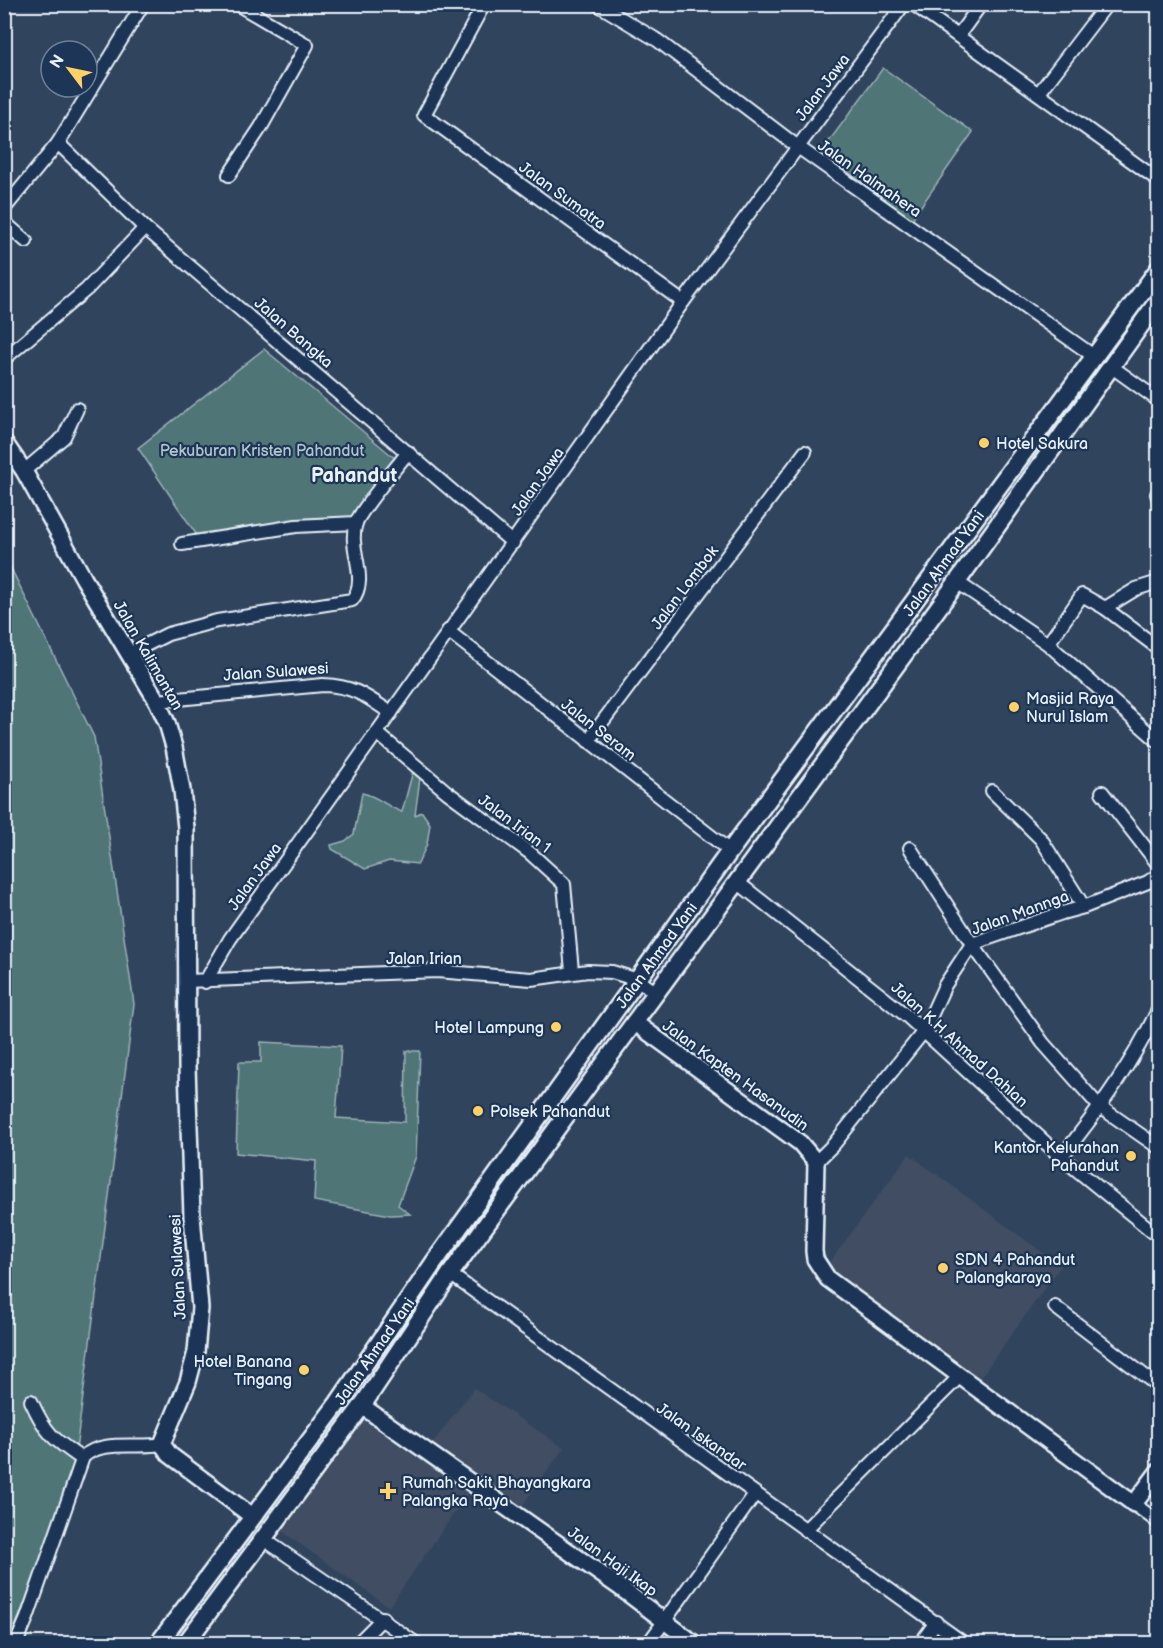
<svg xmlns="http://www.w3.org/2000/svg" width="1163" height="1648" font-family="'Balsamiq Sans',sans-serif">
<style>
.built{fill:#3f4e62}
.green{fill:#4f7577;stroke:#9cb3b8;stroke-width:1.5}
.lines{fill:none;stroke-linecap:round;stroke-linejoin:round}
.minor-casing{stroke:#e8f1f8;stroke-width:16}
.tertiary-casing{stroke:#e8f1f8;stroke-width:20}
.secondary-casing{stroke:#e8f1f8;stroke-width:21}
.minor{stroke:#1d3557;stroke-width:12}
.tertiary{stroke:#1d3557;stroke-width:15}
.secondary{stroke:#1d3557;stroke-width:16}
.poi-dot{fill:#ffd166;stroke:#1d3557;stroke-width:2}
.labels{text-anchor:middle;stroke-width:4.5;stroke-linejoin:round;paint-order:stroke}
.street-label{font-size:16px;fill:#e8f1f8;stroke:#1d3557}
.poi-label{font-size:16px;fill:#e8f1f8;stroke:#1d3557;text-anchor:start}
.park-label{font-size:16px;fill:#b2c6cb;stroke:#1d3557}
.quarter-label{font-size:20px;font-weight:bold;fill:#e8f1f8;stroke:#1d3557}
</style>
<rect width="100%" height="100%" fill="#31445d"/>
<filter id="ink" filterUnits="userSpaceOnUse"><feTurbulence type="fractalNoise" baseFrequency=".0167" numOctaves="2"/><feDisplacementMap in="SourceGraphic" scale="12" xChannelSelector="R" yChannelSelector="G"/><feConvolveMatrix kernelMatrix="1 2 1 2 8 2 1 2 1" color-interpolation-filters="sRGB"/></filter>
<g filter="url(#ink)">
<!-- built -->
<g class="built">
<polygon points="909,1154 1061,1266 978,1381 824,1270"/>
<polygon points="474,1388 564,1448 522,1506 480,1476 389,1607 280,1530 360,1418 420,1460"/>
</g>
<!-- green -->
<g class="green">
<polygon points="883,68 973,132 912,219 821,152"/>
<polygon points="264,349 396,459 352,519 198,537 138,448"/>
<polygon points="4,554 94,737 134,1004 71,1488 8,1644 4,1643"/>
<path d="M413 771 420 778 415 815 422 812 430 824 427 844 418 864 389 861 365 869 332 849 331 845 345 841 354 834 362 793C378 796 387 807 402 812Z"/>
<polygon points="261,1042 341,1046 336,1118 405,1122 406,1051 420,1051 416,1156 398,1205 410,1214 390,1215 314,1201 316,1161 236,1153 239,1062 261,1062"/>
</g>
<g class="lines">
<defs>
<g id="minor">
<polyline points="484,4 424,115 683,302"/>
<polyline points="597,4 657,40 798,147 1095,357"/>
<polyline points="913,4 1158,180"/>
<polyline points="958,36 981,4"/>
<polyline points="1039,93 1107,4"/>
<polyline points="58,143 145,228 513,543"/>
<polyline points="229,175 261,127 307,45 237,4"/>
<polyline points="4,209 58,143 143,4"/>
<polyline points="4,222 26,241"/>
<polyline points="4,359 87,289 145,228"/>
<polyline points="1112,367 1158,400"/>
<polyline points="24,471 64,437 77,409"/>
<polyline points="1157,494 1158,497"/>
<polyline points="182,544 296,526 356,523"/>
<polyline points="957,582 1048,644 1158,741"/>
<polyline points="1105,608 1136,589 1158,582"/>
<polyline points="448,631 730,851"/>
<polyline points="1048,644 1082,595 1105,608 1158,648"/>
<path d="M128 654 168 634 217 621 352 600C370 578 347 549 356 523 361 509 397 467 408 452"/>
<path d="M157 701 323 685C354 686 366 696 391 713"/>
<polyline points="377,733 447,792 530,853 564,884 572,971"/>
<polyline points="588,741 805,452"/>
<polyline points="992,791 1041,839 1084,907"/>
<polyline points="1102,792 1158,864"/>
<polyline points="910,848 972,944 1043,1043 1099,1106 1158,1147"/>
<polyline points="736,881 908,1017 1061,1157 1158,1236"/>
<polyline points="187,981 437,971 531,979 588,971 612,972 638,980 655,992"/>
<polyline points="205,982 230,939 683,302 904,4"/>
<path d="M1061 1157C1098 1112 1132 1063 1158 1010"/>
<polyline points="816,1162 834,1144 924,1031 945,985 972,944 1062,913 1084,907 1148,882 1158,875"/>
<polyline points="450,1274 965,1644"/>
<polyline points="1055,1307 1158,1386"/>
<path d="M31 1401C46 1434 53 1439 82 1459"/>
<polyline points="1134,1504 1158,1522"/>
<polyline points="805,1530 959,1377"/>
<polyline points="262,1538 417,1644"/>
<path d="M16 1644 27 1618 83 1457C101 1439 138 1449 162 1444"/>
<polyline points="357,1644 383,1618"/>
<polyline points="648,1644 755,1494"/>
<polyline points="920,1644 936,1622"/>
</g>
<g id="tertiary">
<polyline points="4,442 24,471 84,579 157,701 167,723 174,747 182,790 186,828 187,1067 192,1216 200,1308 196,1352 188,1382 162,1444 170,1455 253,1517"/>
<polyline points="634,1022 800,1143 816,1162 814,1251 815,1259 828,1279 1134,1504 1158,1472"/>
<polyline points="362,1406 618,1586 695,1644"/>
</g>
<g id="secondary">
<polyline points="158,1644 338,1403 435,1261 730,851 1158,270"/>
<polyline points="185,1644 362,1406 450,1274 957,582 1158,301"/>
</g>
</defs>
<!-- minor casing -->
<use href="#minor" class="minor-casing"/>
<!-- tertiary casing -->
<use href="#tertiary" class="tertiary-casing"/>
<!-- secondary casing -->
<use href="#secondary" class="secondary-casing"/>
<!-- minor -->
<use href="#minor" class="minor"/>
<!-- tertiary -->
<use href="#tertiary" class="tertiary"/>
<!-- secondary -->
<use href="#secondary" class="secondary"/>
</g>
</g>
<!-- markers -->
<g class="poi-dot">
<circle cx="984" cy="443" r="6"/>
<circle cx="1014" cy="707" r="6"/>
<circle cx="556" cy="1027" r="6"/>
<circle cx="478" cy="1111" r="6"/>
<circle cx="1131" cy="1156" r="6"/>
<circle cx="943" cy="1268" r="6"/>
<circle cx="304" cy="1370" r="6"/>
<path d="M385 1482h6v6h6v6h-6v6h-6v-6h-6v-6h6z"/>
</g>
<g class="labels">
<!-- street labels -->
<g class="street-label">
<text transform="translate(822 87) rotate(-53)" y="6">Jalan Jawa</text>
<text transform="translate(870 178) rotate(35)" y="6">Jalan Halmahera</text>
<text transform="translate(563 195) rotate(36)" y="6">Jalan Sumatra</text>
<text transform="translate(294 332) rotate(41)" y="6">Jalan Bangka</text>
<text transform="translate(537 481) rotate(-55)" y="6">Jalan Jawa</text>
<text transform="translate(943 563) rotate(-54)" y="6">Jalan Ahmad Yani</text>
<text transform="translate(684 587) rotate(-53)" y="6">Jalan Lombok</text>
<text transform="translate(149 655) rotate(60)" y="6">Jalan Kalimantan</text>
<text transform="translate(276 671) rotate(-4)" y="6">Jalan Sulawesi</text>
<text transform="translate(599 729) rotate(38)" y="6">Jalan Seram</text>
<text transform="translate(515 823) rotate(37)" y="6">Jalan Irian 1</text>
<text transform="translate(254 876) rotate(-54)" y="6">Jalan Jawa</text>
<text transform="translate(1020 912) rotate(-20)" y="6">Jalan Mannga</text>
<text transform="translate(656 955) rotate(-54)" y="6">Jalan Ahmad Yani</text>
<text x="424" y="964">Jalan Irian</text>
<text transform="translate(960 1044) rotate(42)" y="6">Jalan K.H Ahmad Dahlan</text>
<text transform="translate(736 1075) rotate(36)" y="6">Jalan Kapten Hasanudin</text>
<text transform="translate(177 1267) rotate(-93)" y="6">Jalan Sulawesi</text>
<text transform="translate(374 1351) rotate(-55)" y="6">Jalan Ahmad Yani</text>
<text transform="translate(702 1436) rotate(35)" y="6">Jalan Iskandar</text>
<text transform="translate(613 1561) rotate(36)" y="6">Jalan Haji Ikap</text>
</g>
<!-- poi labels -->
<g class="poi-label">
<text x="996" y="449">Hotel Sakura</text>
<text x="1026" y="704">Masjid Raya<tspan x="1026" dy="18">Nurul Islam</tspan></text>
<text x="544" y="1033" text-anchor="end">Hotel Lampung</text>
<text x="490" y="1117">Polsek Pahandut</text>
<text x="1119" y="1153" text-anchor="end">Kantor Kelurahan<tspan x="1119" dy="18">Pahandut</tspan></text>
<text x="955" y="1265">SDN 4 Pahandut<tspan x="955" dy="18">Palangkaraya</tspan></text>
<text x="292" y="1367" text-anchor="end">Hotel Banana<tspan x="292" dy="18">Tingang</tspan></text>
<text x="402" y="1488">Rumah Sakit Bhayangkara<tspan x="402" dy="18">Palangka Raya</tspan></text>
</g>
<!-- park labels -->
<g class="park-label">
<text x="262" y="456">Pekuburan Kristen Pahandut</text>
</g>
<!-- quarter labels -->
<g class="quarter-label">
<text x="354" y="482">Pahandut</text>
</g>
</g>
<!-- margin -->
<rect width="1163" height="1648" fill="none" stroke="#1d3557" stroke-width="24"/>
<rect x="12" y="12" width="1139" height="1624" fill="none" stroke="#e8f1f8" stroke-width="2" filter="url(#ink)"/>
<!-- north arrow -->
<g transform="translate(69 69) rotate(302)"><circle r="28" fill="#1d3557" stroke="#6e8097" stroke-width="1.5"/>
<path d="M0-4.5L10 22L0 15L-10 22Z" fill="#ffd166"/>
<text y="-9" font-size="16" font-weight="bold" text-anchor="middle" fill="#e8f1f8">N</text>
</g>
</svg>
